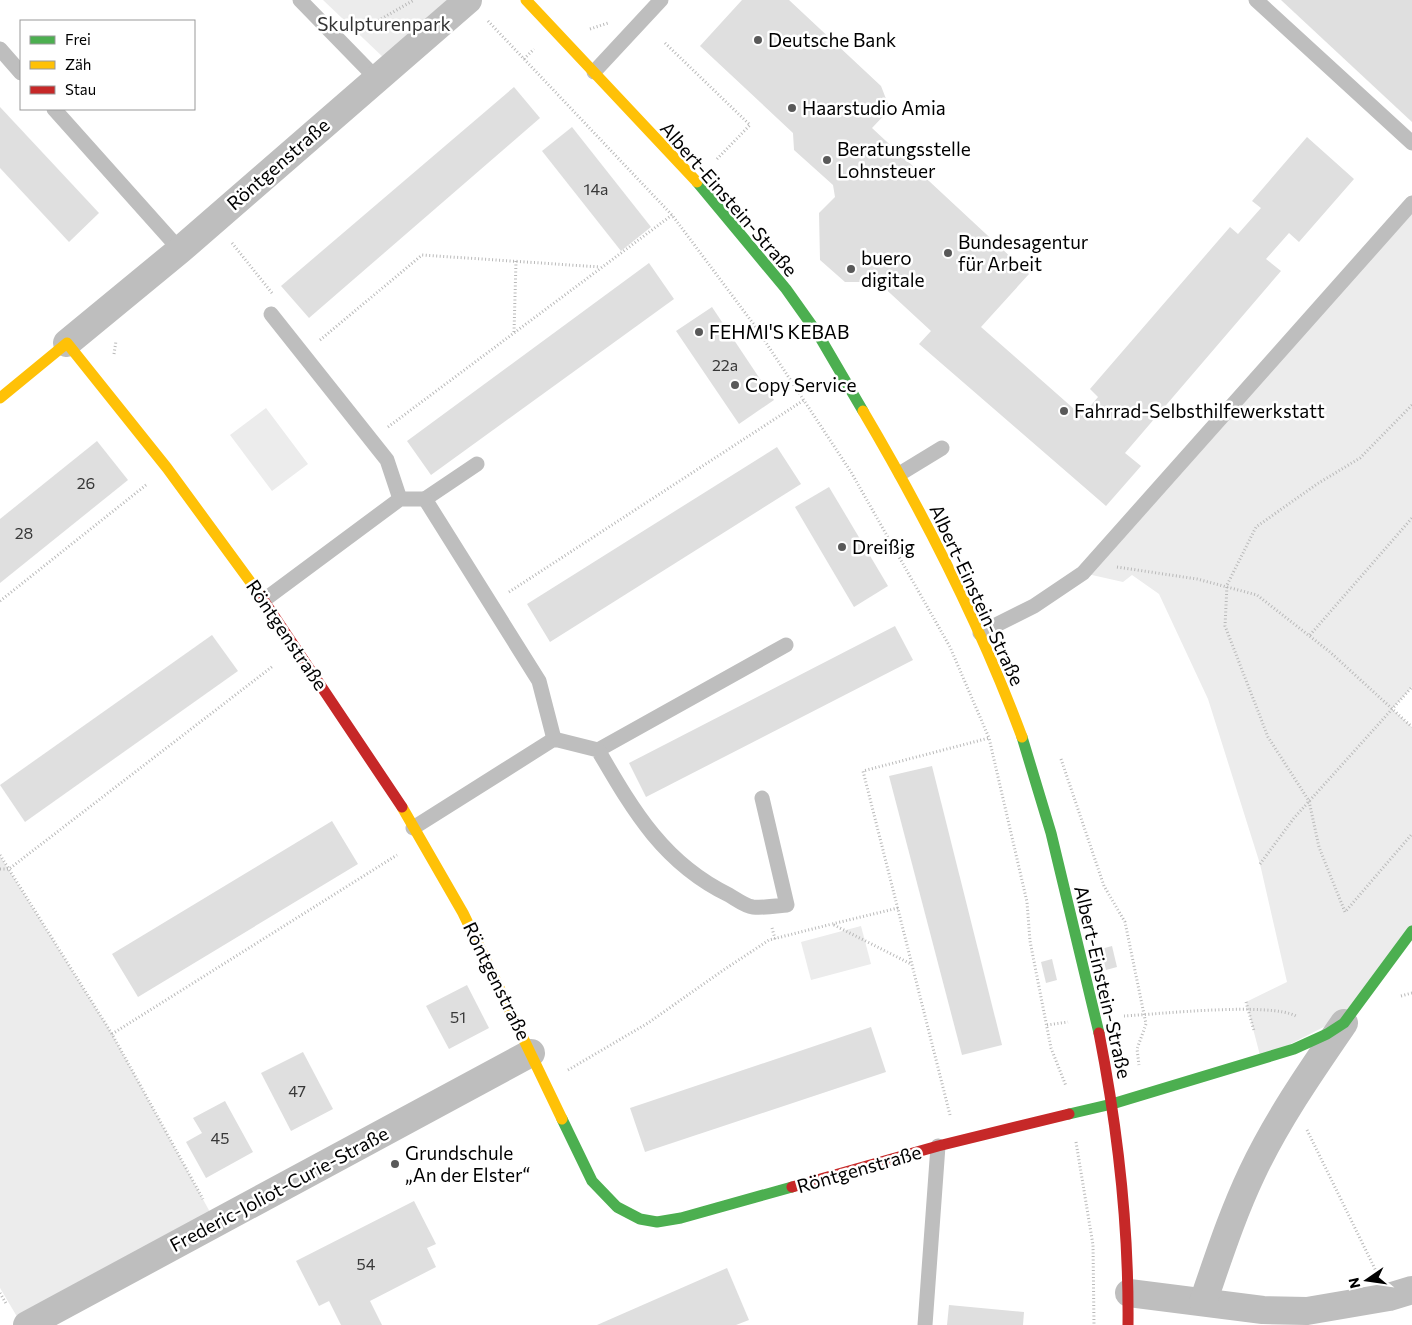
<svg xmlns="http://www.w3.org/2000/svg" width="1412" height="1325" font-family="Commissioner,sans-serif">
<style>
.green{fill:#ececec}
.building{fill:#dfdfdf}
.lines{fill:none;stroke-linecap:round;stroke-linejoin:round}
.path{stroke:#b9b9b9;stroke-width:3;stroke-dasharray:1 2.5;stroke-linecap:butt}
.lane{stroke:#bebebe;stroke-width:15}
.street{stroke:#bebebe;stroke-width:28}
.fast{stroke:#4caf50;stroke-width:11}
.slow{stroke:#ffc107;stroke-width:11}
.jam{stroke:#c62828;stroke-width:11}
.poi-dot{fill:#595959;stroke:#fff;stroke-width:2}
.labels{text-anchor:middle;stroke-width:5;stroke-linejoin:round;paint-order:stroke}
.number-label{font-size:16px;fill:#383838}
.park-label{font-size:19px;fill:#333;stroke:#fff}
.poi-label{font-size:19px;fill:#000;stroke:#fff;text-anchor:start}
.street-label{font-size:19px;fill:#000;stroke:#fff}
</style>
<rect width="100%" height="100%" fill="#fff"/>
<!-- green -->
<g class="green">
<polygon points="323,0 447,0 384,58"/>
<polygon points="1412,214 1412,687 1392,709 1412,727 1412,931 1353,1012 1261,1059 1246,1002 1287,982 1260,864 1208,699 1159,594 1132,575 1123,582 1083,573"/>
<polygon points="266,408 308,464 272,491 230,435"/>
<polygon points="0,856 112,1034 216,1223 22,1325 0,1288"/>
<polygon points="861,926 871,964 811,980 801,942"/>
</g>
<!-- building -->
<g class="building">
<polygon points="742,0 789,0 881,86 890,109 872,128 1029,274 981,327 1082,416 1098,397 1090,389 1230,227 1238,234 1261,208 1252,201 1307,137 1354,179 1299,242 1289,233 1266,259 1281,271 1125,453 1141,466 1106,506 919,344 931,331 878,282 845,282 820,260 819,213 835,197 833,185 794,150 793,133 700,46"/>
<polygon points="1281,0 1412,0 1412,122"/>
<polygon points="514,87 540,118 309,318 281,286"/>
<polygon points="0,107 99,213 69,242 0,168"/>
<polygon points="572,127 651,227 621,251 542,151"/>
<polygon points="649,263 674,299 431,475 407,441"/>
<polygon points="712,307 774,400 739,424 676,331"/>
<polygon points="97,441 128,480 0,583 0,519"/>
<polygon points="777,447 801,484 550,642 527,604"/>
<polygon points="829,487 888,586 854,607 795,507"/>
<polygon points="895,626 913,660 646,797 629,763"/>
<polygon points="212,635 238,671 25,822 0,785"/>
<polygon points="932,766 1002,1045 962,1055 889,776"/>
<polygon points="332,821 358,864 138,997 112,954"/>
<polygon points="1112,946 1117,967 1106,970 1101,949"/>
<polygon points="1052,959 1057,980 1046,983 1041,962"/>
<polygon points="467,985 489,1028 449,1049 426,1006"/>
<polygon points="871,1027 886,1072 645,1152 630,1108"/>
<polygon points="303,1052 333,1109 291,1131 261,1073"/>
<polygon points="225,1101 253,1152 206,1178 186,1142 202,1133 193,1118"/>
<polygon points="414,1201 436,1244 427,1248 436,1267 370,1301 382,1325 341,1325 329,1301 319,1306 296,1261"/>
<polygon points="727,1268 749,1320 736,1325 597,1325"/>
<polygon points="949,1305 1024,1312 1023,1325 947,1325"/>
</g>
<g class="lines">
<!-- path -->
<g class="path">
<polyline points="488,21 672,215 755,326 851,472 950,647 989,738 1027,902 1030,941 1051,1048 1066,1086"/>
<polyline points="590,29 608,23"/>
<polyline points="360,31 414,0"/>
<polyline points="665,43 750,125 716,160"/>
<polyline points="524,59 534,49"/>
<polyline points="232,243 272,293"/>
<polyline points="514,332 516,261"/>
<polyline points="320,340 422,255 600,267"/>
<polyline points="114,354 116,341"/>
<polyline points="1412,405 1360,458 1317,484 1256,527 1227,585 1225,626 1268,737 1309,801 1319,847 1345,912 1412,834"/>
<polyline points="388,427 672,215"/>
<polyline points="1117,567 1197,579 1257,595 1330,652 1412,727"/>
<polyline points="509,592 804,400"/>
<polyline points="0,601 146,485"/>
<polyline points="1310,635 1412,518"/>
<polyline points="1061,759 1104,886 1125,922 1146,1024 1137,1049 1139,1065"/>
<polyline points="0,855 112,1034 203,1199"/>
<polyline points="1260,864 1294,818 1412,687"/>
<polyline points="0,869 9,869 273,666"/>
<polyline points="898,908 832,924 911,964"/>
<polyline points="772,928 775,939"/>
<polyline points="1401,996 1412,993"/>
<polyline points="1246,1002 1254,1031"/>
<path d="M1124 1016C1159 1014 1270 1002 1296 1016"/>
<polyline points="1047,1025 1068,1022"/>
<polyline points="112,1034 397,855"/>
<polyline points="568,1070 648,1023 722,971 769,940 832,924"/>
<polyline points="950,1115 863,771 989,738"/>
<polyline points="1307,1130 1376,1271"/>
<polyline points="1076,1142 1093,1245 1094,1325"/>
<polyline points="0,1293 7,1305"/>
</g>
<!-- lane -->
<g class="lane">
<polyline points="300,0 376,78"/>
<polyline points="1256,0 1412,143"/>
<polyline points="0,49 21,73"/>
<polyline points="594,72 661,0"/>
<polyline points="54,109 180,250"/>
<polyline points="271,314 387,460 400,499"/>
<polyline points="477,464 425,499 539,681 554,739"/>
<polyline points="901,473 942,448"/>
<polyline points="264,600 400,499 425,499"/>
<polyline points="980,633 1034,606 1083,573 1412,203"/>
<polyline points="598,750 786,645"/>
<path d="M413 828 554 739 598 750C633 810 663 863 729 895 736 899 745 906 753 907 764 908 776 906 787 905L762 798"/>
<polyline points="925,1325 938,1146"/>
</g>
<!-- street -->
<g class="street">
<polyline points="67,343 180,250 468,0"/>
<polyline points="1129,1293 1263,1310 1307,1311 1389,1297 1412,1290"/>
<path d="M1203 1302C1218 1259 1232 1215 1252 1173 1277 1120 1311 1071 1344 1023"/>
<polyline points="27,1325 531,1053"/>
</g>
<!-- fast -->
<g class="fast">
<polyline points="697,182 786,289 818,334 863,411"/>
<polyline points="1022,737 1051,833 1099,1033"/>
<polyline points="1069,1114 1112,1104 1294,1049 1327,1034 1344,1023 1412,931"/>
<polyline points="562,1119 592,1181 617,1207 640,1219 657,1222 681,1218 792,1187"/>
</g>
<!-- slow -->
<g class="slow">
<polyline points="526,0 697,182"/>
<polyline points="0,398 67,343 167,468 260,595"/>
<path d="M863 411C925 516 980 624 1022 737"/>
<polyline points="402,807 463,913 562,1119"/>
</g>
<!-- jam -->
<g class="jam">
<polyline points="260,595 402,807"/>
<path d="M1099 1033C1118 1130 1129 1226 1128 1325"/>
<polyline points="792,1187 938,1146 1069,1114"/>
</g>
</g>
<!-- markers -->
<g class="poi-dot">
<circle cx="758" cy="40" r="5"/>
<circle cx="792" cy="108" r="5"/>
<circle cx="827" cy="160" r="5"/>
<circle cx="948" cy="253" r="5"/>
<circle cx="851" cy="269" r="5"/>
<circle cx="699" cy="332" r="5"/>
<circle cx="735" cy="385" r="5"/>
<circle cx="1064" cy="411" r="5"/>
<circle cx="842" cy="547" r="5"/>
<circle cx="395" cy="1164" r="5"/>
</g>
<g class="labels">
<!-- number labels -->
<g class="number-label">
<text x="596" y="195">14a</text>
<text x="725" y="371">22a</text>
<text x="86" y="489">26</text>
<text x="24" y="539">28</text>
<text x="458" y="1023">51</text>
<text x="297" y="1097">47</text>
<text x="220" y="1144">45</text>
<text x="366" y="1270">54</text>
</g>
<!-- park labels -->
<g class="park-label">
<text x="384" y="31">Skulpturenpark</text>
</g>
<!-- poi labels -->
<g class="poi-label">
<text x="768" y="47">Deutsche Bank</text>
<text x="802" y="115">Haarstudio Amia</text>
<text x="837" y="156">Beratungsstelle<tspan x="837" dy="22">Lohnsteuer</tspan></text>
<text x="958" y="249">Bundesagentur<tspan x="958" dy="22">für Arbeit</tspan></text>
<text x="861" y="265">buero<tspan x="861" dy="22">digitale</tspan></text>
<text x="709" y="339">FEHMI'S KEBAB</text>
<text x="745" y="392">Copy Service</text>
<text x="1074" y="418">Fahrrad-Selbsthilfewerkstatt</text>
<text x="852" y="554">Dreißig</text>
<text x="405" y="1160">Grundschule<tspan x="405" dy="22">„An der Elster“</tspan></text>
</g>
<!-- street labels -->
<g class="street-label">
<text transform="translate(278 164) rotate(-41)" y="7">Röntgenstraße</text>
<text transform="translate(729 199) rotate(49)" y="7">Albert-Einstein-Straße</text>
<text transform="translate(977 595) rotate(65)" y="7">Albert-Einstein-Straße</text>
<text transform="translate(287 635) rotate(56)" y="7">Röntgenstraße</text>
<text transform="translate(497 981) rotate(64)" y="7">Röntgenstraße</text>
<text transform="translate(1103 982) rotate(77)" y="7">Albert-Einstein-Straße</text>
<text transform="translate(859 1169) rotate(-16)" y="7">Röntgenstraße</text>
<text transform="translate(279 1189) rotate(-28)" y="7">Frederic-Joliot-Curie-Straße</text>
</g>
</g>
<!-- legend -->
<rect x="20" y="20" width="175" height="90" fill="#ffffff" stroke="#999999"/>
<rect x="30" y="36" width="25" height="8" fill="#4caf50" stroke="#999999"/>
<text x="65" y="45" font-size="15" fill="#000000">Frei</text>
<rect x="30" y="61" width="25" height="8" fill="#ffc107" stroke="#999999"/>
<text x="65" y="70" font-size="15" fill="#000000">Zäh</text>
<rect x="30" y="86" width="25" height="8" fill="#c62828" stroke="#999999"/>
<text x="65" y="95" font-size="15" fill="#000000">Stau</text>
<!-- north arrow -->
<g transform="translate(1367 1280) rotate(257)" stroke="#ffffff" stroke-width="4" paint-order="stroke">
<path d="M0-4L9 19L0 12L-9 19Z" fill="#000000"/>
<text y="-8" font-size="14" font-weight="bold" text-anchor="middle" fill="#000000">N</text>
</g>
</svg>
